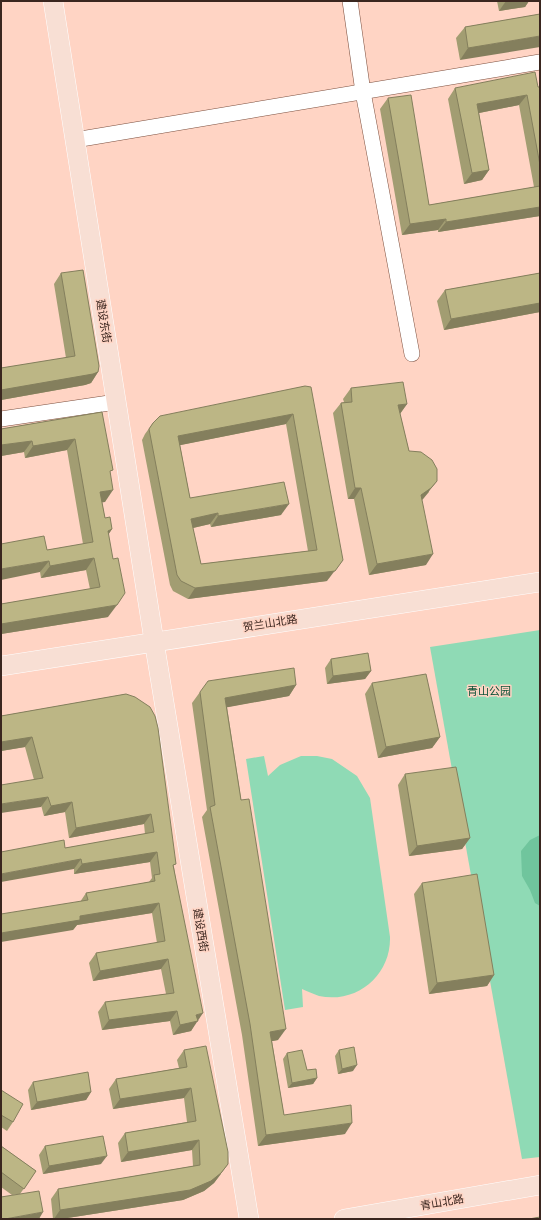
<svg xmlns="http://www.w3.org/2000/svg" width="541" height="1220" font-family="Commissioner,'Noto Sans SC',sans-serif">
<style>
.green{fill:#8fdab5}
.forest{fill:#70c59d}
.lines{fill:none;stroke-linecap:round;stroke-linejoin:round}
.minor-casing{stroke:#7c4f3e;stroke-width:16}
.major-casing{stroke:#fff;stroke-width:20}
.minor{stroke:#fff;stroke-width:15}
.major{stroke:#f8dfd4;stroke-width:19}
.wall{fill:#a29d72;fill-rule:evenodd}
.shaded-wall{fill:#847f5d}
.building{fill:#bcb685;stroke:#847f5d;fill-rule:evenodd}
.labels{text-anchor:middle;stroke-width:3;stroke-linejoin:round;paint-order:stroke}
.street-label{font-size:11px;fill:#3a261f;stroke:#ffd4c4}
.park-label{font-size:11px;fill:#0c5137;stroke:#ffd4c4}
</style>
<rect width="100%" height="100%" fill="#ffd4c4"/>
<!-- green -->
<g class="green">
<polygon points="540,630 540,1157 522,1159 430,647"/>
<path d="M264 756 268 776 280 765 301 756H317L332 759 357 776 370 798 390 937C391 975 357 1004 319 996 313 994 307 991 302 989L303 1007 285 1010 246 759Z"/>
</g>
<!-- forest -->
<polygon class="forest" points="540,835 540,906 535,903 530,890 522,876 521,851 530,840"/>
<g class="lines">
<defs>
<g id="minor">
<polyline points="350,1 363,92 412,354"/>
<polyline points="75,140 540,62"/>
<polyline points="1,419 116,402"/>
</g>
<g id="major">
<polyline points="53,1 154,641 249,1219"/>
<polyline points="1,666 540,582"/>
<polyline points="344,1219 540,1185"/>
</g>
</defs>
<!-- minor casing -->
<use href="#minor" class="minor-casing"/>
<!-- major casing -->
<use href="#major" class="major-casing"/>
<!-- minor -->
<use href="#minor" class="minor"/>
<!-- major -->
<use href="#major" class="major"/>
</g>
<!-- wall -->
<g class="wall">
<polygon points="497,1 529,1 525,7 499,11"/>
<polygon points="540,14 460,60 456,38 465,27"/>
<polygon points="540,87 540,216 438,232 438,230 402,235 380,109 388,98 429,205 534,187 519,105 479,113 489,170 482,180 464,184 448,99 455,88"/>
<polygon points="61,273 98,372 91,383 85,385 1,400 1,368 66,358 54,284"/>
<polygon points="540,273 540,312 444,330 437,301 445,290"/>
<path d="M305 386 327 581 188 599 173 591 170 585 142 440 145 434 153 423ZM286 424 308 551 201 564 193 528 210 524 211 527 281 515 190 498 180 445Z"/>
<polygon points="351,388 407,404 400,414 409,451 429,492 422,500 426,565 369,575 354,499 348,499 333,413 341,403 344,402 343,399"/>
<polygon points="102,412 110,473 105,502 102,502 105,518 112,529 108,535 108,617 1,634 1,604 90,589 86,570 41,578 40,572 47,550 83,544 67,450 25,458 24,452 1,456 1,429"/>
<polygon points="331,659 371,671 365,679 327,684 325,668"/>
<polygon points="372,683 440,737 432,748 378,758 365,694"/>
<polygon points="296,685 289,696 227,707 278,1040 272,1041 284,1115 345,1134 258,1146 242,1035 202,817 207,810 192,703 200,692"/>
<polygon points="126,694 174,867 197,1020 191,1031 173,1035 170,1021 102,1030 98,1012 105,1002 166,994 161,969 93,981 89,963 96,953 157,943 152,913 77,925 73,930 80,902 86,893 149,882 152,878 150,862 74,874 74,869 65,848 145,834 144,824 69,838 65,812 44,816 25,747 1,751 1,716"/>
<polygon points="405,774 470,838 462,849 409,856 398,785"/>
<polygon points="422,883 494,975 487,986 429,994 414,894"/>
<polygon points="184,1050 221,1174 214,1183 204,1191 183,1200 61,1219 53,1219 51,1199 58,1189 193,1166 192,1150 121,1162 118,1143 125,1133 187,1122 184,1098 113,1109 109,1089 116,1079 179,1068 177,1060"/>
<polygon points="339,1050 353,1071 338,1074 335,1056"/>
<polygon points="287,1053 307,1070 317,1078 313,1084 288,1088 283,1059"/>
<polygon points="33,1082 91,1092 86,1100 31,1110 28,1090"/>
<polygon points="1,1090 13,1122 7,1131 1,1127"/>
<polygon points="1,1146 36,1171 20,1194 12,1195 1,1187"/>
<polygon points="45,1146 101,1164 43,1174 39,1155"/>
</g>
<!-- shaded-wall -->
<g class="shaded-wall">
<polygon points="506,1 529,1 525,7 499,11"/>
<polygon points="540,36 540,47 460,60 468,48"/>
<polygon points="527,95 519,105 469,115 477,104"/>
<polygon points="489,170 482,180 464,184 472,173"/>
<polygon points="540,207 540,216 438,232 446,222"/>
<polygon points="446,219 438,230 402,235 410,224"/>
<polygon points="540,303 540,312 444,330 451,319"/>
<polygon points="98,372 91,383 85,385 1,400 1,390"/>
<polygon points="407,404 399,415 398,405"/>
<polygon points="293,414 286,424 171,447 178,436"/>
<polygon points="75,439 67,450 25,458 33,446"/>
<polygon points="32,441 24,452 1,456 1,445"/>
<polygon points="437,481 423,499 413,506 421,495"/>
<polygon points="355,488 361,488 354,499 348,499"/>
<polygon points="113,490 105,502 92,504 100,492"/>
<polygon points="289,504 281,515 211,527 218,516"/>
<polygon points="218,513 210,524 184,530 191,519"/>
<polygon points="112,529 104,541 108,531"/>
<polygon points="433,554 426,565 369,575 377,564"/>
<polygon points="94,558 86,570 41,578 50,566"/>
<polygon points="343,560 327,581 188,599 195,588"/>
<polygon points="49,561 40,572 1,580 1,569"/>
<polygon points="117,605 108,617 1,634 1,624"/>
<polygon points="371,671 365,679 327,684 333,676"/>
<polygon points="296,685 289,696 218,709 225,698"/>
<polygon points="32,737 25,747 1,751 1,742"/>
<polygon points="440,737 432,748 378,758 386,747"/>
<polygon points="48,797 41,807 1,813 1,804"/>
<polygon points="72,802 65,812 44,816 51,806"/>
<polygon points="151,814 144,824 69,838 76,828"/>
<polygon points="470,838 462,849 409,856 417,846"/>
<polygon points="157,852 150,862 74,874 82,864"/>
<polygon points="81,859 74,869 1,882 1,874"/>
<polygon points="159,903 152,913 77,925 73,930 1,942 1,933 80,916"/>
<polygon points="168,959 161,969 93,981 100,971"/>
<polygon points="494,975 487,986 429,994 437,983"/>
<polygon points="177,1011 170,1021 102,1030 109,1020"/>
<polygon points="203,1013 191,1031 173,1035 180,1025 196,1015"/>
<polygon points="286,1029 278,1040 262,1043 270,1032"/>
<polygon points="357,1065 353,1071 338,1074 342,1069"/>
<polygon points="317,1078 313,1084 288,1088 292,1083"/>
<polygon points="191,1088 184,1098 113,1109 120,1099"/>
<polygon points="91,1092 86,1100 31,1110 37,1102"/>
<polygon points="352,1123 345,1134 258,1146 266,1135"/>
<polygon points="199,1140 192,1150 121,1162 128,1152"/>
<polygon points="107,1156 101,1164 43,1174 49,1166"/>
<polygon points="228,1164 214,1183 204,1191 183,1200 61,1219 54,1219 60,1210"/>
<polygon points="43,1212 39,1219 5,1219"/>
</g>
<!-- building -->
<g class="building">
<polygon points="540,14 540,36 468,48 465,27"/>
<polygon points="535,72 538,87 540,87 540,165 527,95 477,104 489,170 472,173 455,88"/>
<polygon points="411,95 429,205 540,186 540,207 446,222 446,219 410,224 388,98"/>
<polygon points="83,270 99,366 98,372 93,374 1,390 1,368 75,356 61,273"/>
<polygon points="540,273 540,303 451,319 445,290"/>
<polygon points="403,382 407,404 398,405 409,451 421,452 432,460 437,469 437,481 431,488 421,495 433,554 377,564 361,488 355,488 341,403 352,402 351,388"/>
<path d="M305 386 311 387 343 560 335 571 195 588 181 581 177 575 149 429 153 423 160 416ZM293 414 317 550 201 564 191 519 218 513V516L289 504 284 482 190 498 178 436Z"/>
<polygon points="102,412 113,470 110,471 113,490 100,492 105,518 110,517 112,529 108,531 113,559 118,558 125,593 117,605 1,624 1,604 100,587 94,558 50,566 49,561 1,569 1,544 44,536 47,550 93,542 75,439 33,446 32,441 1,445 1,429"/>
<polygon points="368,653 371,671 333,676 331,659"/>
<polygon points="294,668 296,685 225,698 241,800 249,799 286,1029 270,1032 284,1115 351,1105 352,1123 266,1135 250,1024 210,807 215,805 200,692 208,681"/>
<polygon points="426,674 440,737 386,747 372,683"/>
<polygon points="126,694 135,697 150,707 155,716 158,728 176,864 173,865 203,1013 196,1015 198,1021 180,1025 177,1011 109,1020 105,1002 174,993 168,959 100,971 96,953 165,941 159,903 80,916 80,920 1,933 1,914 88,900 86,893 155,881 154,875 160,874 157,852 82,864 81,859 1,874 1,852 64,840 65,848 154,832 151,814 76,828 72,802 51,806 48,797 1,804 1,785 43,778 32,737 1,742 1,716"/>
<polygon points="456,767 470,838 417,846 405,774"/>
<polygon points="477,874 494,975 437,983 422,883"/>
<polygon points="206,1046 228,1152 228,1164 221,1173 211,1181 190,1190 60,1210 58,1189 200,1165 199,1140 128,1152 125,1133 196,1121 191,1088 120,1099 116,1079 187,1067 184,1050"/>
<polygon points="354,1047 357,1065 342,1069 339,1050"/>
<polygon points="302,1050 307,1070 316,1069 317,1078 292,1083 287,1053"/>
<polygon points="88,1072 91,1092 37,1102 33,1082"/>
<polygon points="1,1090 23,1104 13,1122 1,1115"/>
<polygon points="103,1136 107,1156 49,1166 45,1146"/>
<polygon points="1,1146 36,1171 24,1189 1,1172"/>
<polygon points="39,1191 43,1212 5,1219 1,1219 1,1197"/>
<polygon points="540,1217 540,1219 529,1219"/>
</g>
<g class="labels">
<!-- street labels -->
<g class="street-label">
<text transform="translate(104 321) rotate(81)" y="4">建设东街</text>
<text transform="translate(270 623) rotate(-9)" y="4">贺兰山北路</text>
<text transform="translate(201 930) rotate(81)" y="4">建设西街</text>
<text transform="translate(442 1202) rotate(-10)" y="4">青山北路</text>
</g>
<!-- park labels -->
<g class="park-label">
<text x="489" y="695">青山公园</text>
</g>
</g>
<!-- border -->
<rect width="541" height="1220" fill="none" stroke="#3a261f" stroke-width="4"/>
</svg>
